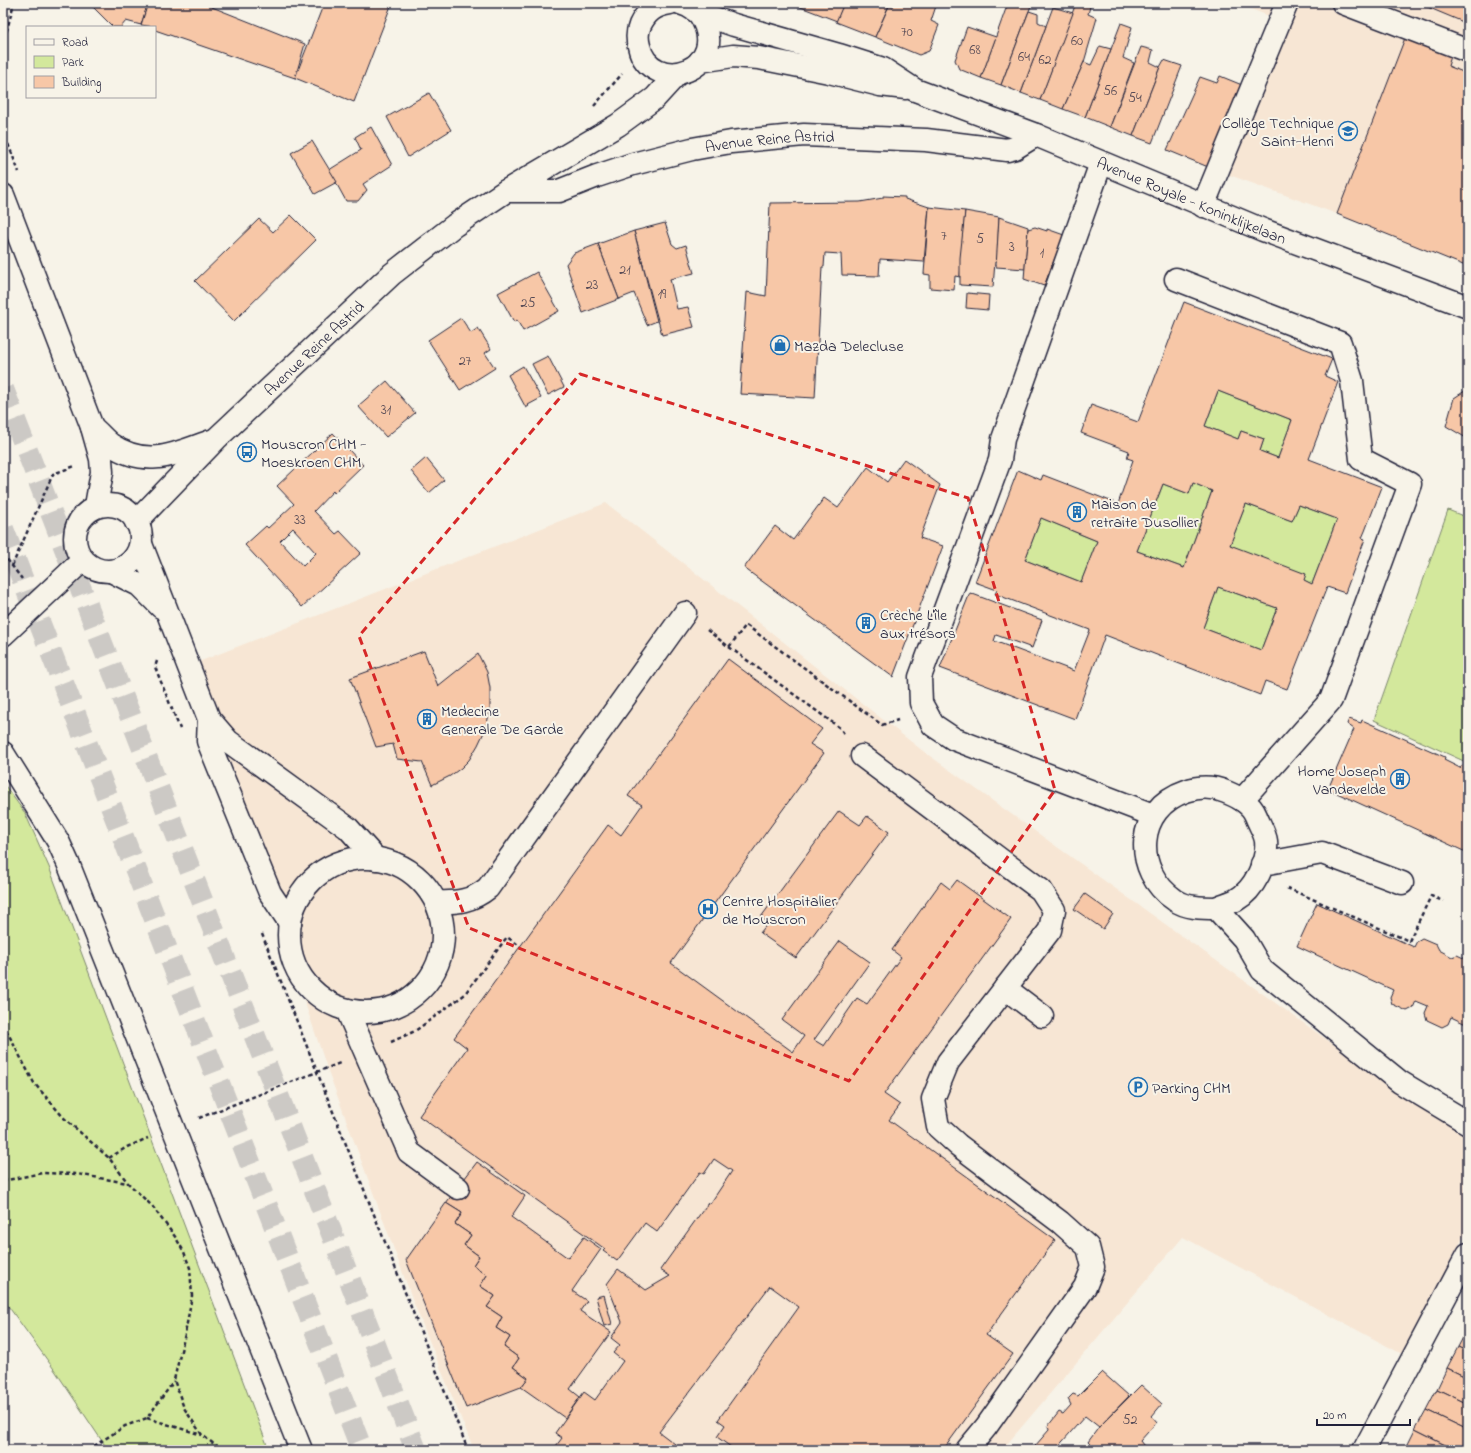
<svg xmlns="http://www.w3.org/2000/svg" width="1471" height="1453" font-family="'Indie Flower',sans-serif">
<style>
.built{fill:#f7e6d4}
.green{fill:#d3e89c;stroke:#7a856c}
.building{fill:#f7c7a7;stroke:#22223b;fill-rule:evenodd}
.lines{fill:none;stroke-linecap:round;stroke-linejoin:round}
.highway-tunnel{stroke:#ccc9c5;stroke-width:22;stroke-dasharray:22 11;stroke-linecap:butt}
.minor-casing{stroke:#22223b;stroke-width:25}
.major-casing{stroke:#22223b;stroke-width:25}
.path{stroke:#22223b;stroke-width:2.5;stroke-dasharray:4 3;stroke-linecap:butt}
.minor{stroke:#f7f3e8;stroke-width:22}
.major{stroke:#f7f3e8;stroke-width:22}
.marked{fill:none;stroke:#d62828;stroke-width:3;stroke-dasharray:8 5;stroke-linejoin:round}
.labels{text-anchor:middle;stroke-width:4;stroke-linejoin:round;paint-order:stroke}
.number-label{font-size:14px;fill:#574b56}
.poi-label{font-size:16px;fill:#22223b;stroke:#f7f3e8;text-anchor:start}
.street-label{font-size:16px;fill:#22223b;stroke:#f7f3e8}
</style>
<rect width="100%" height="100%" fill="#f7f3e8"/>
<filter id="ink" filterUnits="userSpaceOnUse"><feTurbulence type="fractalNoise" baseFrequency=".025" numOctaves="2"/><feDisplacementMap in="SourceGraphic" scale="8" xChannelSelector="R" yChannelSelector="G"/><feConvolveMatrix kernelMatrix="1 2 1 2 8 2 1 2 1" color-interpolation-filters="sRGB"/></filter>
<g filter="url(#ink)">
<!-- built -->
<g class="built">
<polygon points="1236,3 1468,3 1468,267 1337,214 1213,169 1271,17"/>
<polygon points="606,503 923,751 1337,1047 1468,1136 1468,1228 1402,1354 1183,1237 1002,1450 474,1450 415,1306 327,1068 209,719 188,666"/>
</g>
<!-- green -->
<g class="green">
<polygon points="1218,391 1292,420 1278,458 1260,451 1264,439 1241,431 1238,439 1205,426"/>
<polygon points="1193,483 1212,491 1184,568 1137,551 1163,484 1189,494"/>
<polygon points="1246,504 1292,521 1299,505 1337,519 1312,584 1230,545"/>
<polygon points="1448,510 1468,518 1468,763 1374,720"/>
<polygon points="1041,518 1097,541 1081,582 1025,560"/>
<polygon points="1218,587 1277,608 1261,650 1203,628"/>
<polygon points="3,783 25,813 49,867 269,1450 108,1450 56,1372 3,1299"/>
</g>
<!-- building -->
<g class="building">
<polygon points="94,3 148,3 141,25 126,21 121,27 113,27 92,6"/>
<polygon points="148,3 202,3 305,44 295,78 155,30 155,27 141,25"/>
<polygon points="324,3 392,3 354,102 295,78"/>
<polygon points="800,3 844,3 837,21 798,6"/>
<polygon points="844,3 890,3 875,37 836,22"/>
<polygon points="895,3 937,3 931,21 939,25 929,51 919,55 875,37 889,6 893,7"/>
<polygon points="1008,3 1032,3 1001,85 981,78"/>
<polygon points="1076,3 1091,3 1088,14 1097,18 1084,62 1063,109 1040,100"/>
<polygon points="1426,3 1468,3 1468,24 1425,6"/>
<polygon points="1053,7 1073,13 1040,100 1021,93"/>
<polygon points="1029,11 1038,14 1038,22 1046,26 1021,93 1001,85"/>
<polygon points="1121,23 1132,27 1123,58 1134,63 1110,127 1085,117"/>
<polygon points="967,27 996,37 981,78 959,69 955,60"/>
<polygon points="1405,38 1451,56 1448,66 1468,74 1468,267 1337,214"/>
<polygon points="1100,46 1111,49 1085,117 1063,109 1084,62 1091,65"/>
<polygon points="1141,47 1153,50 1150,62 1160,67 1133,136 1110,127"/>
<polygon points="1164,60 1182,66 1152,143 1133,136 1160,67"/>
<polygon points="1220,76 1242,85 1213,169 1167,150 1200,77 1217,83"/>
<polygon points="429,93 451,130 408,157 387,117"/>
<polygon points="371,127 392,165 363,184 367,190 358,201 346,201 329,170 361,150 355,137"/>
<polygon points="312,141 337,182 315,194 291,153"/>
<polygon points="883,196 905,197 905,199 929,207 924,262 880,259 879,276 842,275 841,254 825,253 824,267 822,267 815,398 740,394 747,292 766,296 770,203 860,202 883,198"/>
<polygon points="929,207 965,211 960,277 955,276 954,290 930,288 930,275 924,274"/>
<polygon points="965,211 999,217 997,262 995,262 993,287 960,285 960,258"/>
<polygon points="291,215 316,240 234,321 195,281 259,219 273,232"/>
<polygon points="999,217 1028,227 1025,269 996,267"/>
<polygon points="665,223 672,244 677,248 686,245 694,273 670,279 677,309 688,307 694,327 662,335 634,231"/>
<polygon points="1035,227 1047,231 1047,229 1064,235 1044,286 1024,279 1028,229"/>
<polygon points="634,231 657,321 647,325 634,293 619,299 598,244"/>
<polygon points="598,244 619,299 583,313 566,264 574,253"/>
<polygon points="537,272 559,311 523,331 517,320 514,322 498,293"/>
<polygon points="967,293 989,295 988,310 966,308"/>
<path d="M1184 302 1332 359 1325 376 1338 382 1309 459 1382 487 1365 531 1362 538 1365 539 1345 593 1327 587 1287 689 1265 681 1260 695 1105 635 1075 719 940 668 970 593 1042 620 1032 648 996 635 994 641 1074 671 1090 630 995 594 997 590 975 582 1018 470 1041 480 1043 475 1118 504 1133 460 1127 458 1129 451 1081 433 1091 405 1138 422ZM1218 391 1292 420 1278 458 1260 451 1264 439 1241 431 1238 439 1205 426ZM1193 483 1212 491 1184 568 1137 551 1163 484 1189 494ZM1246 504 1292 521 1299 505 1337 519 1312 584 1304 580 1306 574 1230 545ZM1041 518 1097 541 1081 582 1025 560ZM1218 587 1277 608 1261 650 1203 628Z"/>
<polygon points="461,318 471,333 478,328 491,349 485,353 495,368 460,390 428,340"/>
<polygon points="548,356 564,387 548,395 532,364"/>
<polygon points="523,366 541,398 528,405 529,406 526,408 508,375"/>
<polygon points="387,381 415,413 386,437 358,406"/>
<polygon points="1468,389 1468,439 1446,426 1454,398"/>
<path d="M333 433 363 465 334 493 333 491 314 511 336 534 340 531 361 553 302 607 245 545 266 526 268 528 294 504 277 486ZM293 528 316 553 303 566 280 541Z"/>
<polygon points="426,458 444,480 429,493 411,471"/>
<polygon points="904,459 940,485 920,538 943,546 893,677 744,568 775,526 793,540 824,498 838,508 868,467 887,482"/>
<polygon points="424,651 438,686 478,654 487,672 490,688 490,710 486,728 478,745 469,760 461,768 450,776 432,785 422,762 397,759 393,744 376,747 350,678"/>
<polygon points="728,659 822,729 810,744 824,753 671,963 793,1052 804,1036 782,1020 840,941 870,962 814,1040 824,1046 857,998 867,1004 901,957 892,950 941,882 950,889 957,880 1011,919 884,1094 900,1105 889,1120 1055,1240 986,1335 1013,1354 943,1450 735,1450 717,1437 725,1425 718,1420 799,1307 770,1286 659,1432 683,1450 553,1450 562,1438 555,1433 584,1392 595,1400 623,1361 613,1353 620,1345 611,1338 622,1322 607,1284 618,1269 646,1290 670,1276 660,1270 708,1203 710,1204 732,1171 714,1159 704,1174 700,1172 657,1232 645,1223 617,1261 603,1251 605,1249 419,1116 467,1048 454,1038 608,825 621,835 642,805 628,796"/>
<polygon points="1349,719 1361,723 1362,720 1445,757 1444,760 1460,768 1462,765 1468,768 1468,853 1328,789 1354,729 1347,724"/>
<polygon points="839,811 860,825 867,816 889,832 796,958 760,933 768,923 761,917"/>
<polygon points="1085,894 1113,914 1103,929 1074,909"/>
<polygon points="1317,903 1414,947 1417,941 1422,938 1436,944 1439,950 1452,957 1457,955 1468,960 1468,1025 1451,1017 1448,1024 1442,1027 1427,1020 1425,1013 1428,1006 1416,1001 1413,1008 1407,1011 1392,1004 1390,997 1393,990 1297,946"/>
<polygon points="477,1162 525,1196 511,1217 568,1258 584,1237 601,1249 572,1291 587,1301 580,1311 611,1332 570,1389 580,1397 565,1418 521,1387 528,1378 513,1367 519,1358 504,1347 510,1337 496,1328 502,1317 487,1307 495,1296 480,1286 487,1275 473,1265 479,1256 464,1245 471,1235 455,1224 462,1213 446,1203"/>
<polygon points="446,1203 462,1213 455,1224 471,1235 464,1245 479,1256 473,1265 487,1275 480,1286 495,1296 487,1307 502,1317 496,1328 510,1337 504,1347 519,1358 513,1367 528,1378 521,1387 466,1408 406,1260"/>
<polygon points="604,1295 612,1324 604,1326 596,1297"/>
<polygon points="1468,1328 1468,1352 1458,1347"/>
<polygon points="1458,1347 1468,1352 1468,1378 1447,1368"/>
<polygon points="1447,1368 1468,1378 1468,1404 1437,1389"/>
<polygon points="1102,1372 1129,1396 1099,1427 1085,1416 1055,1450 1039,1450 1035,1446 1049,1430 1048,1426 1059,1412 1063,1414 1071,1405 1068,1399 1073,1394 1078,1396"/>
<polygon points="1141,1385 1162,1404 1152,1416 1157,1422 1140,1441 1147,1450 1096,1450 1088,1442 1099,1427"/>
<polygon points="1437,1389 1468,1404 1468,1430 1426,1410"/>
<polygon points="1426,1410 1468,1430 1468,1450 1455,1450 1415,1430"/>
<polygon points="1415,1430 1455,1450 1405,1450"/>
</g>
<g class="lines">
<!-- highway-tunnel -->
<g class="highway-tunnel">
<polyline points="3,389 416,1450"/>
<polyline points="3,529 362,1450"/>
</g>
<defs>
<g id="minor">
<polyline points="1343,3 1468,51"/>
<polyline points="1101,163 1003,439 1000,460 920,677 921,703 926,712 933,725 954,739 1153,815"/>
<path id="s1" d="M506 191H559L597 176 633 164 692 149 731 142 804 135 926 140 1007 150 1015 148 1036 135"/>
<polyline points="1203,206 1287,3"/>
<polyline points="1176,279 1340,343 1352,381 1361,459 1410,484 1331,700 1242,800"/>
<polyline points="141,544 209,719 228,741 348,828 376,859"/>
<polyline points="111,571 139,585 161,607"/>
<polyline points="209,719 208,741 270,893 290,923"/>
<polyline points="3,753 58,841 68,863 301,1450"/>
<polyline points="862,756 1041,890 1054,910 1050,930 948,1062 933,1099 938,1127 958,1145 1060,1222 1088,1247 1093,1267 1085,1287 986,1427 967,1450"/>
<circle cx="366" cy="935" r="77"/>
<polyline points="1262,864 1322,853 1402,883"/>
<path d="M436 902C457 903 472 901 488 888L685 613"/>
<path d="M1216 908C1222 905 1230 903 1236 900 1254 890 1268 862 1266 841 1265 833 1259 824 1256 816 1251 803 1238 797 1226 792 1212 786 1200 786 1186 791 1135 808 1132 871 1175 900 1186 908 1203 908 1216 908L1244 939 1262 970 1400 1082 1468 1123"/>
<polyline points="1005,988 1042,1016"/>
<polyline points="347,1010 409,1152 458,1188"/>
<polyline points="1364,1450 1468,1254"/>
</g>
<g id="major">
<path d="M670 3C655 5 646 12 640 25 637 32 637 39 639 46 650 97 736 71 699 13"/>
<path id="s2" d="M680 3 688 6 699 13 734 25 839 55 883 69 915 90 1036 135 1263 230 1468 307"/>
<polyline points="700,61 733,56 759,58 829,72 880,85 906,88"/>
<polyline points="3,195 92,427 101,459 102,472 96,506"/>
<path d="M92 427C98 432 104 439 110 444 147 469 175 454 211 441"/>
<circle cx="108" cy="538" r="33"/>
<path id="s3" d="M136 522 216 439 392 274 455 225 506 191 618 125 655 98 677 74"/>
<polyline points="3,635 83,560"/>
</g>
</defs>
<!-- minor casing -->
<use href="#minor" class="minor-casing"/>
<!-- major casing -->
<use href="#major" class="major-casing"/>
<!-- path -->
<g class="path">
<polyline points="3,45 14,3"/>
<polyline points="594,106 622,74"/>
<polyline points="3,131 19,172"/>
<polyline points="3,554 22,579"/>
<polyline points="12,566 53,474 75,466"/>
<polyline points="707,630 729,647 746,625 882,725 898,720"/>
<polyline points="729,647 840,728 845,735"/>
<polyline points="157,661 155,667 180,729"/>
<polyline points="1287,888 1409,941 1431,896 1443,901"/>
<polyline points="262,934 468,1450"/>
<polyline points="3,1024 34,1083 64,1118 109,1158 128,1183 152,1206 176,1238 184,1252 190,1268 192,1296 185,1334 174,1380 184,1408 202,1435 222,1450"/>
<polyline points="391,1042 415,1031 464,995 507,937 520,946"/>
<polyline points="199,1118 340,1063"/>
<polyline points="109,1158 127,1147 148,1138"/>
<polyline points="3,1181 42,1173 77,1174 127,1183"/>
<polyline points="147,1418 202,1435"/>
<polyline points="88,1450 125,1426 147,1418 174,1381"/>
</g>
<!-- minor -->
<use href="#minor" class="minor"/>
<!-- major -->
<use href="#major" class="major"/>
</g>
</g>
<!-- marked area -->
<path class="marked" d="M580 374 968 498 1055 790 849 1081 469 928 359 636Z"/>
<!-- icons -->
<defs>
<symbol id="school-ring" viewBox="-11 -11 22 22"><circle r="9.5" fill="#f7f3e8" stroke="#1f6fb2" stroke-width="1.5"/><path d="M0-5L7-2L0 1L-7-2ZM-4 1L0 2.5L4 1V4Q0 6-4 4Z" fill="#1f6fb2"/></symbol>
<symbol id="shop-ring" viewBox="-11 -11 22 22"><circle r="9.5" fill="#f7f3e8" stroke="#1f6fb2" stroke-width="1.5"/><path d="M-5-2.5h2.3a2.7 3.5 0 0 1 5.4 0H5L5.5 6h-11ZM-1.5-2.5h3a1.5 2.3 0 0 0-3 0Z" fill="#1f6fb2"/></symbol>
<symbol id="bus-ring" viewBox="-11 -11 22 22"><circle r="9.5" fill="#f7f3e8" stroke="#1f6fb2" stroke-width="1.5"/><path d="M-5-6H5V4H4V6H2V4H-2V6H-4V4H-5ZM-3.5-4V0h7V-4ZM-3.5 1.2v1.5H-2V1.2ZM2 1.2v1.5H3.5V1.2Z" fill="#1f6fb2"/></symbol>
<symbol id="building-ring" viewBox="-11 -11 22 22"><circle r="9.5" fill="#f7f3e8" stroke="#1f6fb2" stroke-width="1.5"/><path d="M-4-6H4V6H1V3H-1V6H-4ZM-2.5-4.3h1.7v1.8h-1.7ZM.8-4.3h1.7v1.8H.8ZM-2.5-1h1.7V.8h-1.7ZM.8-1h1.7V.8H.8Z" fill="#1f6fb2"/></symbol>
<symbol id="hospital-ring" viewBox="-11 -11 22 22"><circle r="9.5" fill="#f7f3e8" stroke="#1f6fb2" stroke-width="1.5"/><path d="M-5-5h3v3.5h4V-5h3V5h-3V1.5h-4V5h-3Z" fill="#1f6fb2"/></symbol>
<symbol id="parking-ring" viewBox="-11 -11 22 22"><circle r="9.5" fill="#f7f3e8" stroke="#1f6fb2" stroke-width="1.5"/><path d="M-3.5-5.5H1a3.5 3.5 0 0 1 0 7H-1V5.5H-3.5ZM-1-3.4V-.6H.8a1.4 1.4 0 0 0 0-2.8Z" fill="#1f6fb2"/></symbol>
</defs>
<g fill-rule="evenodd">
<use href="#school-ring" x="1337" y="120" width="22" height="22"/>
<use href="#shop-ring" x="769" y="334" width="22" height="22"/>
<use href="#bus-ring" x="236" y="441" width="22" height="22"/>
<use href="#building-ring" x="1066" y="501" width="22" height="22"/>
<use href="#building-ring" x="855" y="612" width="22" height="22"/>
<use href="#building-ring" x="416" y="708" width="22" height="22"/>
<use href="#building-ring" x="1389" y="768" width="22" height="22"/>
<use href="#hospital-ring" x="697" y="898" width="22" height="22"/>
<use href="#parking-ring" x="1127" y="1076" width="22" height="22"/>
</g>
<g class="labels">
<!-- number labels -->
<g class="number-label">
<text x="907" y="36">70</text>
<text x="1077" y="45">60</text>
<text x="975" y="54">68</text>
<text x="1024" y="61">64</text>
<text x="1045" y="64">62</text>
<text x="1110" y="95">56</text>
<text x="1135" y="102">54</text>
<text x="944" y="240">7</text>
<text x="980" y="243">5</text>
<text x="1012" y="251">3</text>
<text x="1042" y="257">1</text>
<text x="625" y="274">21</text>
<text x="592" y="289">23</text>
<text x="662" y="298">19</text>
<text x="528" y="307">25</text>
<text x="465" y="365">27</text>
<text x="386" y="414">31</text>
<text x="300" y="524">33</text>
<text x="1130" y="1424">52</text>
</g>
<!-- poi labels -->
<g class="poi-label">
<text x="1334" y="128" text-anchor="end">Collège Technique<tspan x="1334" dy="18">Saint-Henri</tspan></text>
<text x="794" y="351">Mazda Delecluse</text>
<text x="261" y="449">Mouscron CHM -<tspan x="261" dy="18">Moeskroen CHM</tspan></text>
<text x="1091" y="509">Maison de<tspan x="1091" dy="18">retraite Dusollier</tspan></text>
<text x="880" y="620">Crèche L'île<tspan x="880" dy="18">aux trésors</tspan></text>
<text x="441" y="716">Medecine<tspan x="441" dy="18">Generale De Garde</tspan></text>
<text x="1386" y="776" text-anchor="end">Home Joseph<tspan x="1386" dy="18">Vandevelde</tspan></text>
<text x="722" y="906">Centre Hospitalier<tspan x="722" dy="18">de Mouscron</tspan></text>
<text x="1152" y="1093">Parking CHM</text>
</g>
<!-- street labels -->
<g class="street-label">
<text dy="6" stroke="none"><textPath href="#s1" startOffset="271">Avenue Reine Astrid</textPath></text>
<text dy="6" stroke="none"><textPath href="#s2" startOffset="550">Avenue Royale - Koninklijkelaan</textPath></text>
<text dy="6" stroke="none"><textPath href="#s3" startOffset="249">Avenue Reine Astrid</textPath></text>
</g>
</g>
<!-- margin -->
<rect width="1471" height="1453" fill="none" stroke="#f7f3e8" stroke-width="16"/>
<rect x="8" y="8" width="1455" height="1437" fill="none" stroke="#22223b" stroke-width="1.5" filter="url(#ink)"/>
<!-- legend -->
<rect x="26" y="26" width="130" height="72" fill="#f7f3e8" stroke="#a29fa3"/>
<rect x="34" y="39" width="20" height="6" fill="#f7f3e8" stroke="#a29fa3"/>
<text x="62" y="46" font-size="12" fill="#22223b">Road</text>
<rect x="34" y="56" width="20" height="12" fill="#d3e89c" stroke="#a29fa3"/>
<text x="62" y="66" font-size="12" fill="#22223b">Park</text>
<rect x="34" y="76" width="20" height="12" fill="#f7c7a7" stroke="#a29fa3"/>
<text x="62" y="86" font-size="12" fill="#22223b">Building</text>
<!-- scale -->
<path d="M1317 1419v6h93v-6" fill="none" stroke="#22223b" stroke-width="2"/>
<text x="1323" y="1419" font-size="12" fill="#22223b" stroke="#f7f3e8" stroke-width="3" paint-order="stroke">20 m</text>
</svg>
